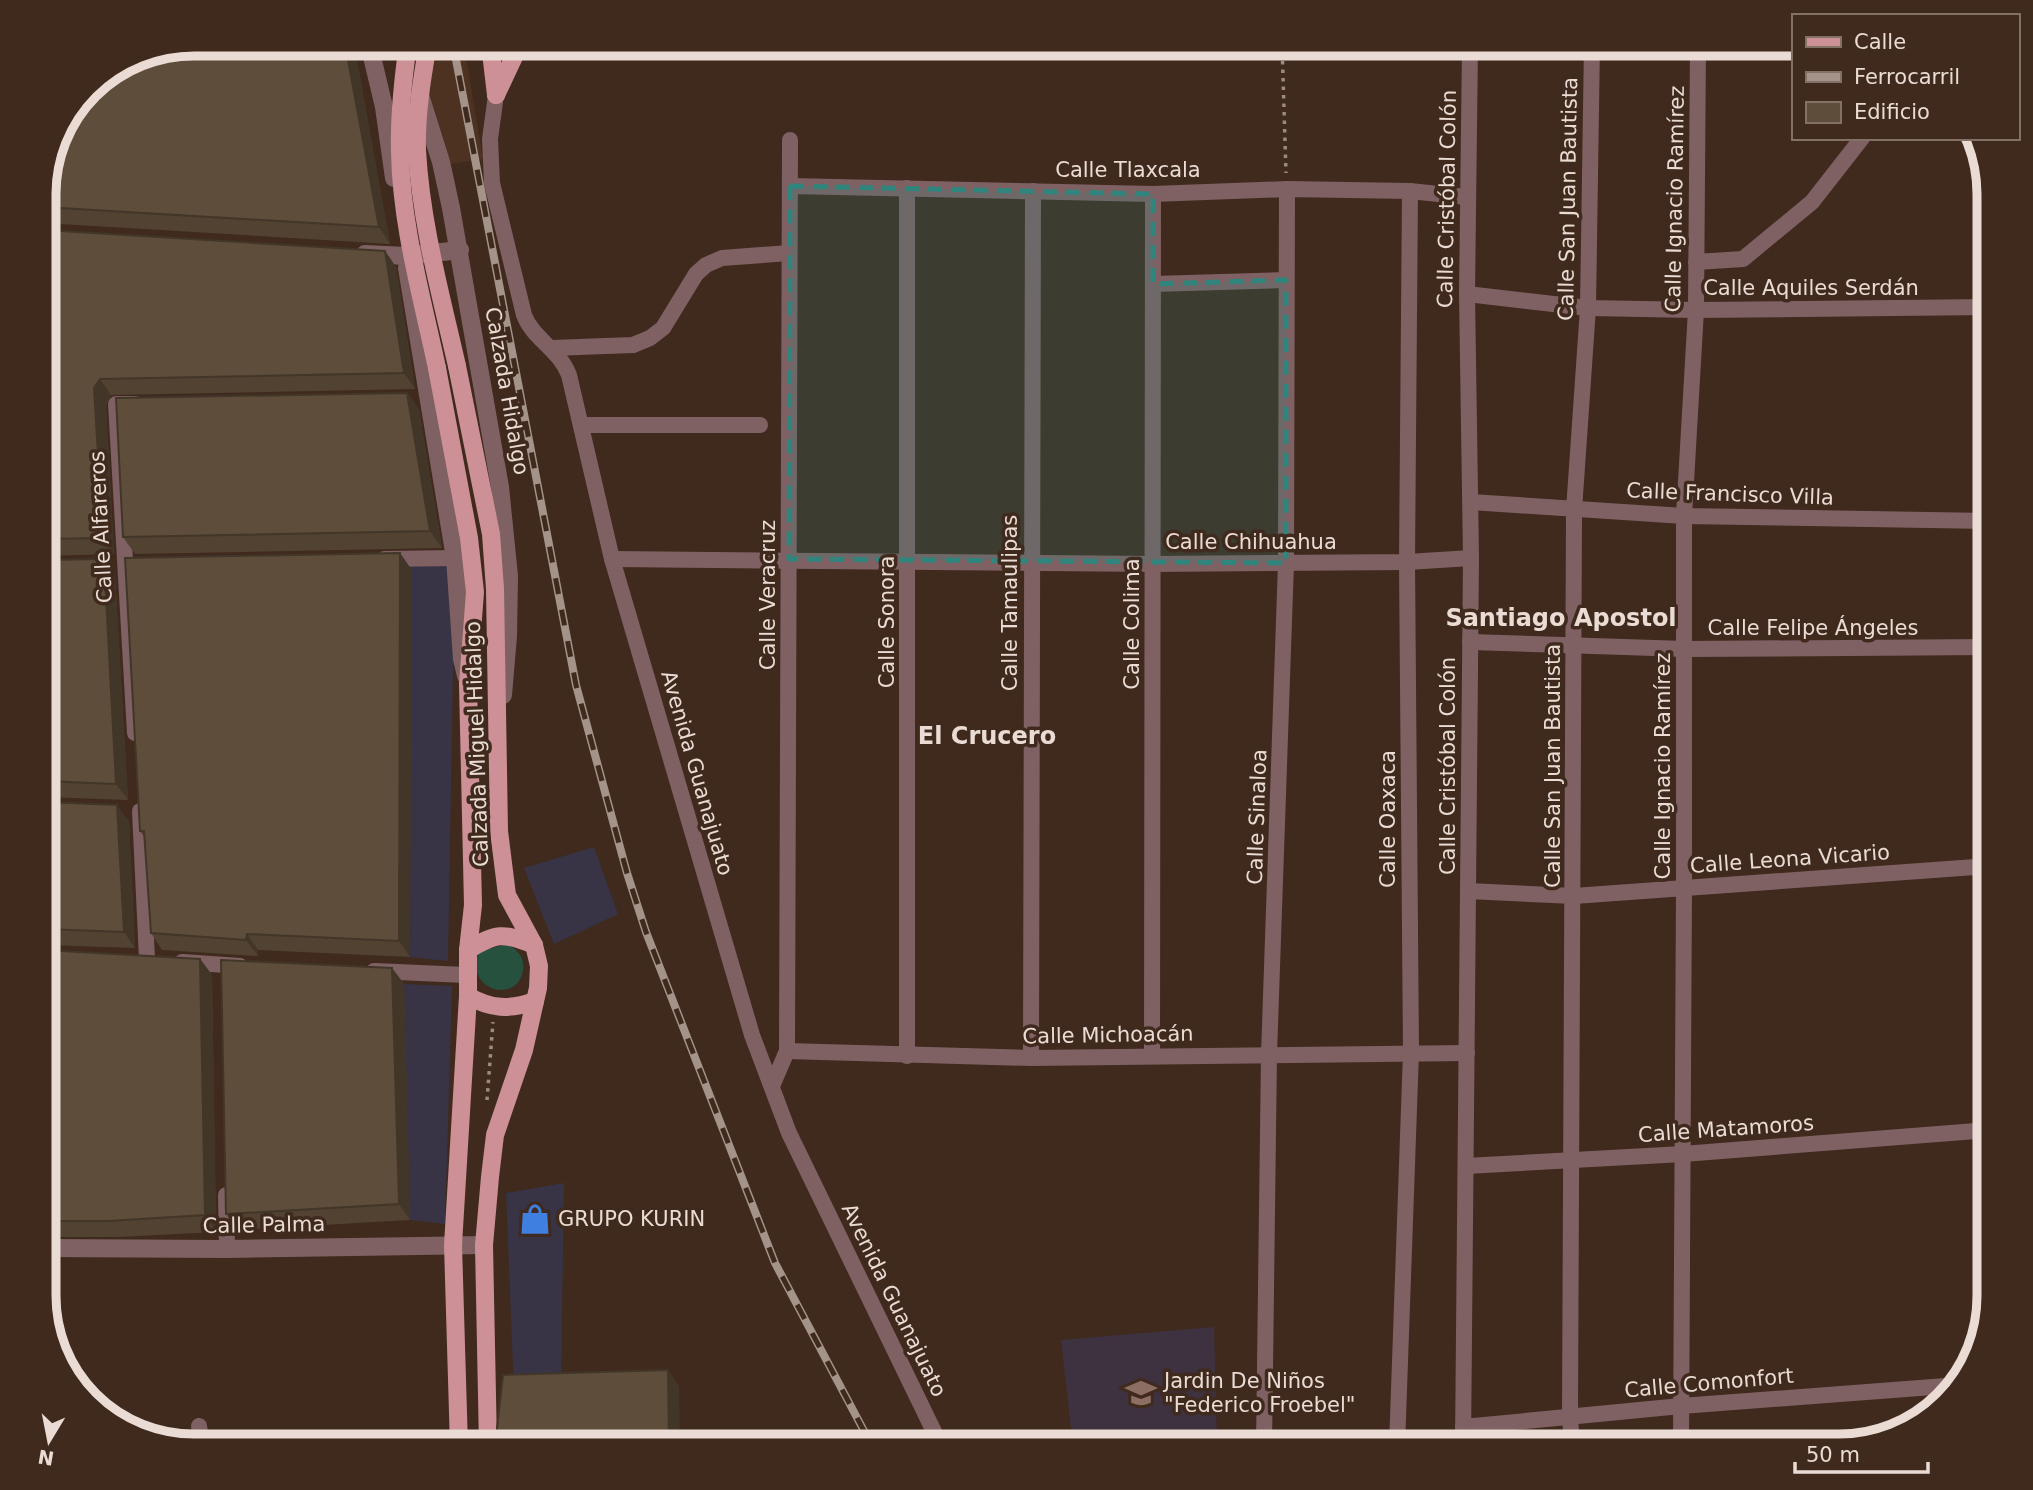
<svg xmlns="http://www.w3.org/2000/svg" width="2033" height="1490" font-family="'DejaVu Sans',sans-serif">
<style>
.commercial{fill:#383445}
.built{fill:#4d3221}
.education{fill:#3f3240}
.green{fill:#27513f}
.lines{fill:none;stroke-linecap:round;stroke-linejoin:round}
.path{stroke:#9c8a80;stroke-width:3.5;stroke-dasharray:3.5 5;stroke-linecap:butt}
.minor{stroke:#7f6163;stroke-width:16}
.tertiary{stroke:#7f6163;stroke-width:18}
.primary{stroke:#cd9096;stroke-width:18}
.rail-casing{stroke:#a49389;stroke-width:8}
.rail{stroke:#3f2a1d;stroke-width:5;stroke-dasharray:16;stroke-linecap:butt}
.primary-bridge{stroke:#cd9096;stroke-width:18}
.wall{fill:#514232}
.shaded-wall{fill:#423629}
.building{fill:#5e4d3a;stroke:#423629;stroke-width:2}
.marked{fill:#30857d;fill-opacity:0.2;stroke:#30857d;stroke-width:5;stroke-dasharray:14 9;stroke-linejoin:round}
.labels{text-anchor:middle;stroke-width:7;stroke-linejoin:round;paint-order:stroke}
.street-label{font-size:21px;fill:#eadcd4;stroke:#3f2a1d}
.poi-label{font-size:21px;fill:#eadcd4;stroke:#3f2a1d;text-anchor:start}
.quarter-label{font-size:24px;font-weight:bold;fill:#eadcd4;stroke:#3f2a1d}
.rim{fill:none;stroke:#eadcd4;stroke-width:9}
</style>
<rect width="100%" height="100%" fill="#3f2a1d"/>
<!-- commercial -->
<g class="commercial">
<polygon points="455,558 448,961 410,957 411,559"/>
<polygon points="594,847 618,914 554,944 524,868"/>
<polygon points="404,984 452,986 445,1224 410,1220"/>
<polygon points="564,1183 561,1391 514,1392 506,1193"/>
</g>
<!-- built -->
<polygon class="built" points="414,44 464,44 483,159 451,164"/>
<!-- education -->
<polygon class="education" points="1214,1327 1217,1446 1073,1446 1061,1340"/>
<!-- green -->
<path class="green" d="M508 944C518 951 525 957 523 970 518 1005 463 991 479 951Z"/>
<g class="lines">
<!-- path -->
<g class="path">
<polyline points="1282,44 1286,173"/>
<polyline points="487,1100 493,1022"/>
</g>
<!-- minor -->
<g class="minor">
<path d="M496 95 490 139 492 183 524 315C533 339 559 349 569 375L612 559 752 1035 789 1133 941 1446"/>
<polyline points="790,186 1153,194 1287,189 1410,191 1467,197"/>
<polyline points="907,188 907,1056"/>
<polyline points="1696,262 1743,259 1812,202 1862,138"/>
<polyline points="1153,284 1286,280"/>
<polyline points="1467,294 1588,308 1696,310 1989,307"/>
<polyline points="552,348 633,345 650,338 663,328 696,274 706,265 722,258 789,253"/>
<polyline points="581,425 760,425"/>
<polyline points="1471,502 1684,516 1989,521"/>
<polyline points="384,559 455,558"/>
<polyline points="612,559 1153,564 1407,562 1471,558"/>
<polyline points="1470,642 1685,649 1989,647"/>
<polyline points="135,733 116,404 135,404"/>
<polyline points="140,811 147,959"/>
<polyline points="1468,891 1574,896 1989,866"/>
<polyline points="182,962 240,966"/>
<polyline points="374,971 466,975"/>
<polyline points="787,1051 1031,1058 1467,1053"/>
<polyline points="1152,1055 1153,194"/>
<polyline points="1031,1058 1033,191"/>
<polyline points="772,1086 787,1051 790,140"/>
<polyline points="1466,1166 1683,1154 1989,1130"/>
<polyline points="226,1195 227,1249"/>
<polyline points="199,1426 202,1446"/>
<polyline points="1463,1427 1681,1406 1959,1385"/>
<polyline points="1264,1446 1269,1054 1286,563 1287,189"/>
<polyline points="1397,1446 1411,1052 1407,562 1410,191"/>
<polyline points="1463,1446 1471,558 1467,294 1470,44"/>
<polyline points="1572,1446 1570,1417 1574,510 1588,308 1592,44"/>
<polyline points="1681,1446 1684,888 1684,516 1696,310 1698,44"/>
</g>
<!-- tertiary -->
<g class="tertiary">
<polyline points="369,44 384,107 394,178"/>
<polyline points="420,95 441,162 451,208 500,487 509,576 508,636 503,695"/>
<polyline points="365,254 406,256 460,250"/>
<polyline points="407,268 455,558 462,659 466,676"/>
<polyline points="44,1248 227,1249 484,1245"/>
</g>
<!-- primary -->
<g class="primary">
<polyline points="490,44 496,95"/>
<polyline points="496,95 520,44"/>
<polyline points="457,366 491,534 495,589 499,831 507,895 534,945 539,966 538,988 524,1050 495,1135 490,1177 484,1245 488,1446"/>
<polyline points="437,368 469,538 475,592 468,684 473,905 468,950 468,996 453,1245 459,1446"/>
<path d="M468 950C496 933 503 932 534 945"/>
<path d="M468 996C491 1009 509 1010 535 1001"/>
</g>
<defs>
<polyline id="rail" points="453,44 576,685 627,873 646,932 775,1263 872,1446"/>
</defs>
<!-- rail casing -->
<use href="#rail" class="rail-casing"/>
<!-- rail -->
<use href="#rail" class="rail"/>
<!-- primary-bridge -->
<g class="primary-bridge">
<path d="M408 44C403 79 399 115 400 151 401 224 422 297 437 368"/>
<path d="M428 44C422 78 416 115 417 150 421 224 441 295 457 366"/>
</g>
</g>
<!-- wall -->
<g class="wall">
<polygon points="354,44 390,244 44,223 44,184"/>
<polygon points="44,230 385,251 396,267 415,389 111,395 106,405 114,554 44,556"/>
<polygon points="407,393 419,410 442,548 135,554 123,537"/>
<polygon points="400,553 411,569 410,957 258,950 258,956 162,950 151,933 145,838 140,831"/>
<polygon points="104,559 115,575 128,800 44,797 44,560"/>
<polygon points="44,802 129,821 135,948 44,945"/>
<polygon points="44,950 200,959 212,975 216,1232 120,1237 44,1237"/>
<polygon points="392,968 404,984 410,1220 237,1230 226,1214"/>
</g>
<!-- shaded-wall -->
<g class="shaded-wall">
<polygon points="345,44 354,44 390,244 379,227"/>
<polygon points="385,251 396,267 415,389 404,373"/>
<polygon points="100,379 111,395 106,405 114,554 103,538 94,388"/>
<polygon points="407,393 419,410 442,548 430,531"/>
<polygon points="400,553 411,569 410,957 399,941"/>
<polygon points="104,559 115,575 128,800 116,784"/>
<polygon points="117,805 129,821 135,948 124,932"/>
<polygon points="247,934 258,950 258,956 246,940"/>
<polygon points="200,959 212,975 216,1232 205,1215"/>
<polygon points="392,968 404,984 410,1220 399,1204"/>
<polygon points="668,1370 679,1386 680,1446 669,1446"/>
</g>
<!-- building -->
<g class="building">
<polygon points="194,44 345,44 379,227 44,207 44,184 59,127 95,81 137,55"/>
<polygon points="44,230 385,251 404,373 100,379 94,388 103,538 44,539"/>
<polygon points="407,393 430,531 123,537 116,398"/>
<polygon points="400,553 399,941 247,934 246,940 151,933 144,831 140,831 125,558"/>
<polygon points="104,559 116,784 44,781 44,560"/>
<polygon points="44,802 117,805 124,932 44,929"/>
<polygon points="44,950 200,959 205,1215 109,1221 44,1221"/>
<polygon points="221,960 392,968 399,1204 226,1214"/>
<polygon points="668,1370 669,1446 495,1446 503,1375"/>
</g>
<!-- marked area -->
<path class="marked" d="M790 186 1153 194V284L1286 280V563L789 559Z"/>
<!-- icons -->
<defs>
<symbol id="shop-bare" viewBox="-9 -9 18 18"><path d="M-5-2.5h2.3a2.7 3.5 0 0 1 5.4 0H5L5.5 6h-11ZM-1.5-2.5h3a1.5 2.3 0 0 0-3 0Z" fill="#3f7fe0" stroke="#3f2a1d" stroke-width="2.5" paint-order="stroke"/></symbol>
<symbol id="school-bare" viewBox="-9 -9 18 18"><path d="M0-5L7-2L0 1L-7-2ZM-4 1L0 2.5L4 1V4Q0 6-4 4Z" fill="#8d6e63" stroke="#3f2a1d" stroke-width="2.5" paint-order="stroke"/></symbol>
</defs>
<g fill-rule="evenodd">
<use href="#shop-bare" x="513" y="1197" width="44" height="44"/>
<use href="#school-bare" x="1119" y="1371" width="44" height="44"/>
</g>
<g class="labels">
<!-- street labels -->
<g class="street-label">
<text x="1128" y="177">Calle Tlaxcala</text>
<text transform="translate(1447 199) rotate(-89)" y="7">Calle Cristóbal Colón</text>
<text transform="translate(1568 199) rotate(-89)" y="7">Calle San Juan Bautista</text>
<text transform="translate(1675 199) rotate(-89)" y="7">Calle Ignacio Ramírez</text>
<text x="1811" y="295">Calle Aquiles Serdán</text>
<text transform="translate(507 391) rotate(80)" y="7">Calzada Hidalgo</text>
<text transform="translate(1730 494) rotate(2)" y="7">Calle Francisco Villa</text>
<text transform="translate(101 527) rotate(-93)" y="7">Calle Alfareros</text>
<text x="1251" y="549">Calle Chihuahua</text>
<text transform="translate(768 595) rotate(-90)" y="7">Calle Veracruz</text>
<text transform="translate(1010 603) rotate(-90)" y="7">Calle Tamaulipas</text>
<text transform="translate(887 622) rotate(-90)" y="7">Calle Sonora</text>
<text transform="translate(1132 624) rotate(-90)" y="7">Calle Colima</text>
<text x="1813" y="635">Calle Felipe Ángeles</text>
<text transform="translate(477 744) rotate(-92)" y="7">Calzada Miguel Hidalgo</text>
<text transform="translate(1448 766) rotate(-90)" y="7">Calle Cristóbal Colón</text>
<text transform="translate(1553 766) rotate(-90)" y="7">Calle San Juan Bautista</text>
<text transform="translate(1663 766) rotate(-90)" y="7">Calle Ignacio Ramírez</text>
<text transform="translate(697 773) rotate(74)" y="7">Avenida Guanajuato</text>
<text transform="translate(1257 817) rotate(-88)" y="7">Calle Sinaloa</text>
<text transform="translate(1388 819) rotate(-90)" y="7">Calle Oaxaca</text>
<text transform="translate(1790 859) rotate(-4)" y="7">Calle Leona Vicario</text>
<text transform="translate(1108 1035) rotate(-1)" y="7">Calle Michoacán</text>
<text transform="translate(1726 1129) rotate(-4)" y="7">Calle Matamoros</text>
<text transform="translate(264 1225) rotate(-1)" y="7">Calle Palma</text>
<text transform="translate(894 1300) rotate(64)" y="7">Avenida Guanajuato</text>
<text transform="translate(1709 1383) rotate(-5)" y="7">Calle Comonfort</text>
</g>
<!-- poi labels -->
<g class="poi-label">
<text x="558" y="1226">GRUPO KURIN</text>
<text x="1164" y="1388">Jardin De Niños<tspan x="1164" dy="24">"Federico Froebel"</tspan></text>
</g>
<!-- quarter labels -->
<g class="quarter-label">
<text x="1561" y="626">Santiago Apostol</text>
<text x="987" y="744">El Crucero</text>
</g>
</g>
<!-- crop -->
<path d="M0 0H2033V1490H0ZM194 56H1839A138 138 0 0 1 1977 194V1296A138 138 0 0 1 1839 1434H194A138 138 0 0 1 56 1296V194A138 138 0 0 1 194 56Z" fill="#3f2a1d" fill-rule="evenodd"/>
<path class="rim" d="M194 56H1839A138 138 0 0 1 1977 194V1296A138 138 0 0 1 1839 1434H194A138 138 0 0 1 56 1296V194A138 138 0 0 1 194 56Z"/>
<!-- legend -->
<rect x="1792" y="14" width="228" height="126" fill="#3f2a1d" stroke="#837166" stroke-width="2"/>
<rect x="1806" y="37" width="35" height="10" fill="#cd9096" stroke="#837166" stroke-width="2"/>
<text x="1854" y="49" font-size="21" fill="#eadcd4">Calle</text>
<rect x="1806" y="72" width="35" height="10" fill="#a49389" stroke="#837166" stroke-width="2"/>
<text x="1854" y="84" font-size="21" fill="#eadcd4">Ferrocarril</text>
<rect x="1806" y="102" width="35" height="21" fill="#5e4d3a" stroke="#837166" stroke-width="2"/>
<text x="1854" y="119" font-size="21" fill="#eadcd4">Edificio</text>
<!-- north arrow -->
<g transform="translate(49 1441) rotate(190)" stroke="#3f2a1d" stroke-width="5" paint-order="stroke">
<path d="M0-5L12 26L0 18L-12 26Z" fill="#eadcd4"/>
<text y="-10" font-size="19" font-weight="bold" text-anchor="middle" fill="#eadcd4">N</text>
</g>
<!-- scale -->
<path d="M1795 1462v10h133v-10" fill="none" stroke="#eadcd4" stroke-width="3.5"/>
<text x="1806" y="1462" font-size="21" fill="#eadcd4" stroke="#3f2a1d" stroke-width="5" paint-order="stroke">50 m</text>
</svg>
